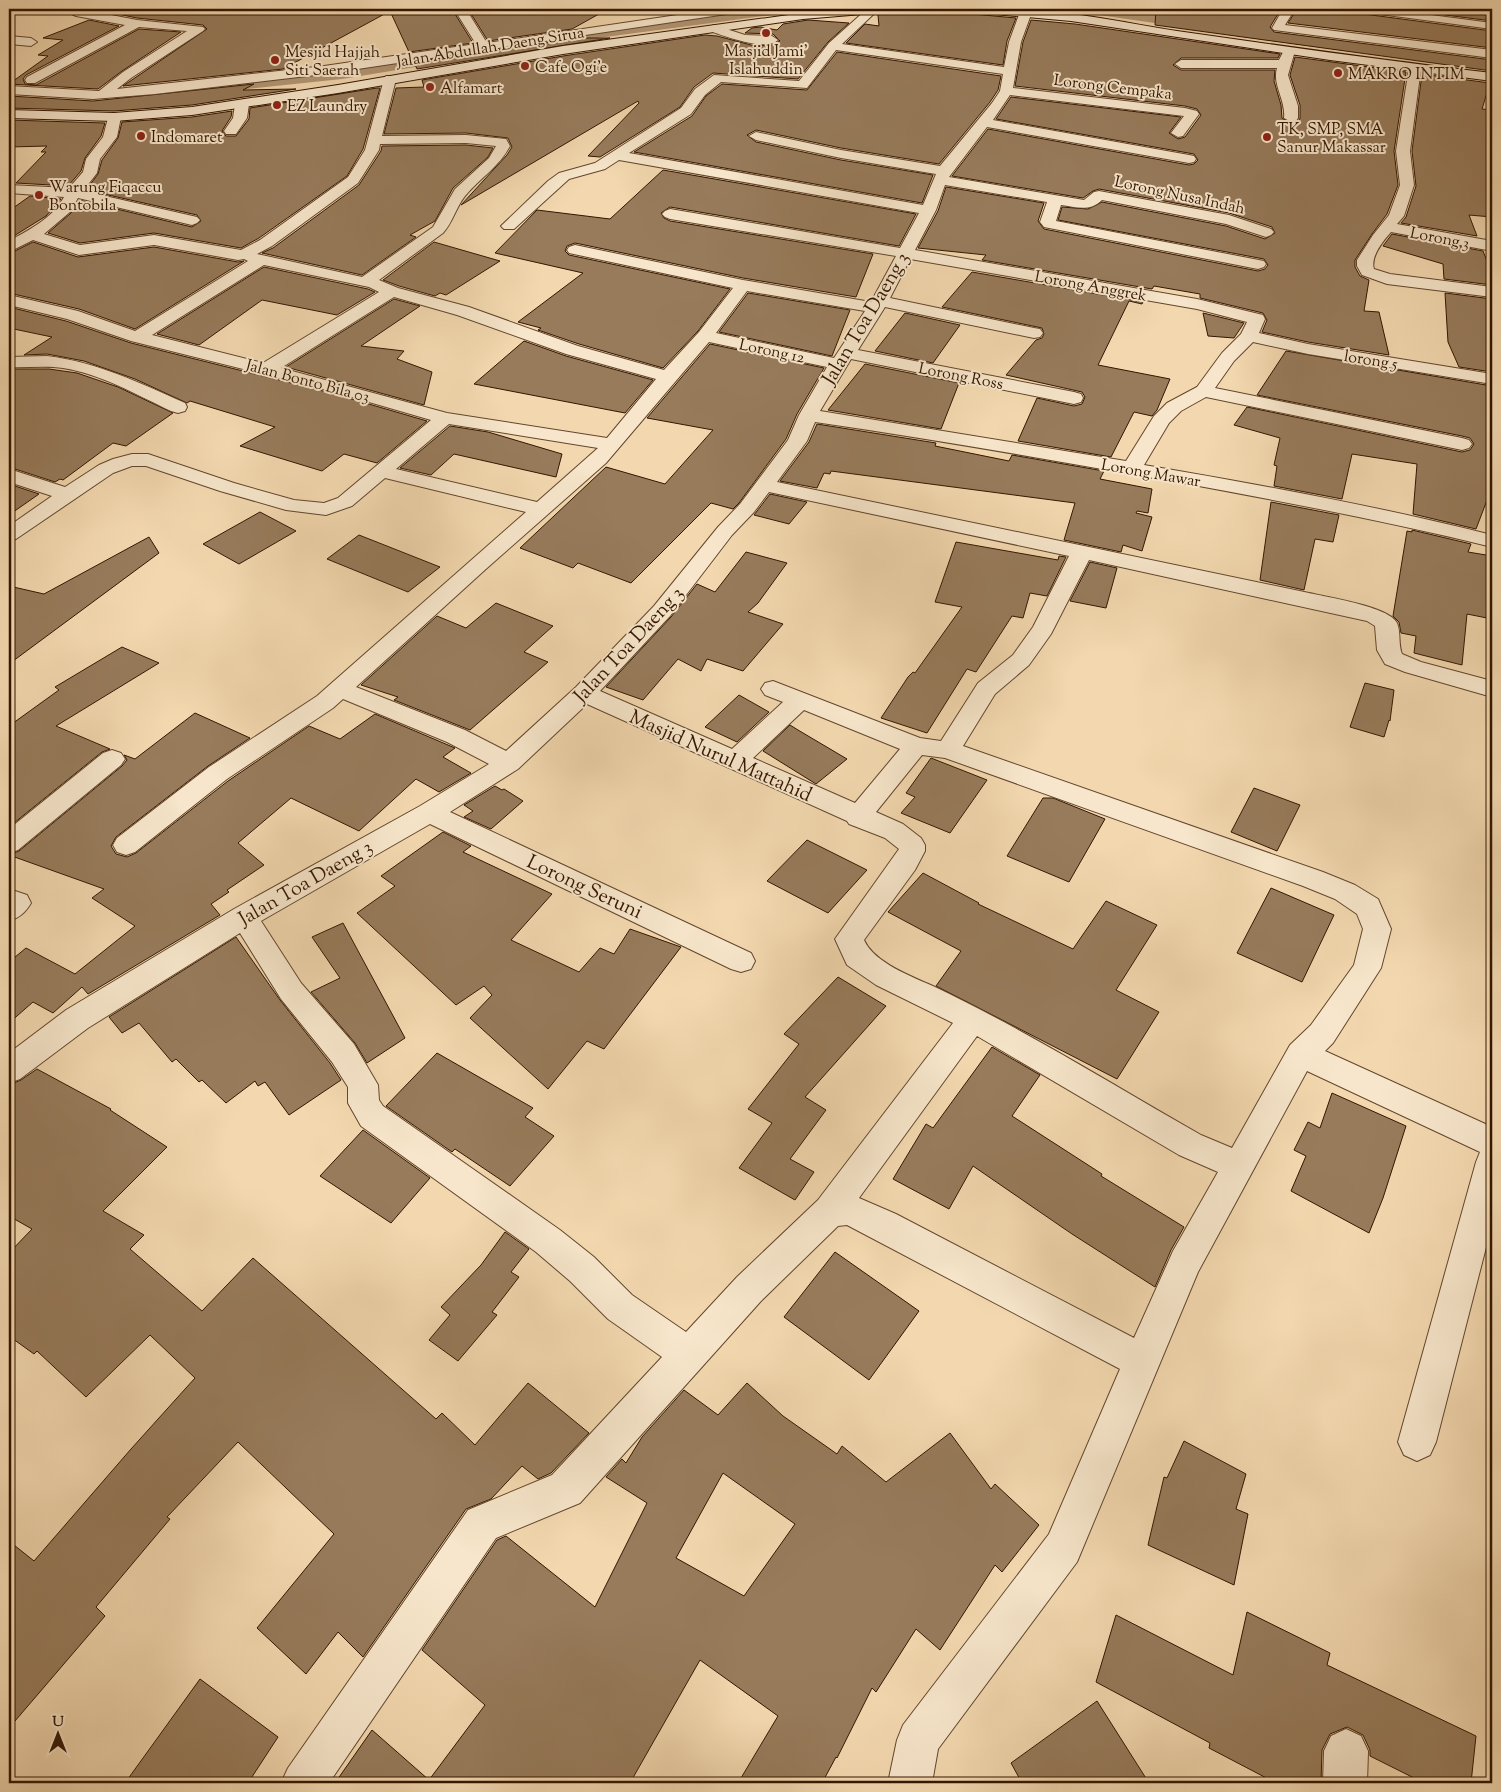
<svg xmlns="http://www.w3.org/2000/svg" width="1501" height="1792" font-family="'Sorts Mill Goudy',serif">
<style>
.lines{fill:none;stroke-linecap:round;stroke-linejoin:round}
.canal{fill:#b29674;fill-rule:evenodd}
.building{fill:#977b5b;stroke:#331601;fill-rule:evenodd}
.street-casing{stroke:#63462c;stroke-width:2}
.secondary-casing{stroke:#331601;stroke-width:2}
.street{fill:#f7e6cb;fill-rule:evenodd}
.secondary{fill:#f7e6cb;fill-rule:evenodd}
.poi-dot{fill:#8f2418;stroke:#f7e6cb;stroke-width:2}
.labels{text-anchor:middle;stroke-width:4;stroke-linejoin:round;paint-order:stroke}
.far-street-label{font-size:16px;fill:#331601;stroke:#f7e6cb}
.far-poi-label{font-size:16px;fill:#331601;stroke:#f7e6cb;text-anchor:start}
.street-label{font-size:20px;fill:#331601;stroke:#f7e6cb}
</style>
<rect width="100%" height="100%" fill="#f3d8af"/>
<filter id="stains"><feTurbulence type="fractalNoise" baseFrequency=".004" numOctaves="4"/><feColorMatrix values="0 0 0 0 .2 0 0 0 0 .09 0 0 0 0 .02 0 0 0 .5 -.17"/></filter>
<radialGradient id="worn" r=".72"><stop offset=".6" stop-color="#630" stop-opacity="0"/><stop offset="1" stop-color="#630" stop-opacity=".3"/></radialGradient>
<g class="lines">
<!-- canal -->
<g class="canal">
<polygon points="744,9 788,9 786,13 780,14 568,42 342,79 172,97 165,95 163,91 165,87 172,85 342,69 568,32"/>
<polygon points="1084,9 1125,9 1210,21 1216,22 1218,26 1216,30 1210,31 1092,14 1086,13"/>
</g>
</g>
<!-- building -->
<g class="building">
<polygon points="117,9 452,9 473,43 409,52 390,11 283,69 123,86 207,29 203,25 137,18 108,12"/>
<polygon points="468,9 608,9 572,29 488,41"/>
<polygon points="953,9 966,10 973,14 1016,18 1007,41 1003,65 846,43 865,24 879,26 878,15 890,12 953,13"/>
<polygon points="1156,9 1281,9 1270,27 1274,32 1492,60 1492,71 1155,25"/>
<polygon points="1297,9 1356,9 1364,14 1492,31 1492,48 1288,23"/>
<polygon points="1398,9 1492,9 1492,21"/>
<polygon points="89,20 119,26 26,75 23,79 25,84 36,85 139,29 181,32 122,71 98,89 9,84 48,56 38,55 63,40 43,38"/>
<polygon points="808,20 849,23 828,42 798,79 713,73 694,87 680,107 600,157 588,156 639,103 638,101 461,205 507,155 512,147 508,138 466,133 384,134 396,88 424,87 422,80 563,56 705,35 717,36 755,46 772,45 780,41 773,34 745,33 752,28 760,27 777,30 783,24"/>
<polygon points="1031,20 1075,24 1280,54 1278,58 1181,58 1173,65 1181,70 1275,70 1274,81 1281,105 1282,118 1291,124 1298,122 1300,118 1300,105 1290,75 1295,57 1406,72 1394,151 1398,185 1387,214 1372,234 1355,260 1355,267 1360,276 1369,280 1364,311 1379,312 1389,355 1308,342 1262,332 1267,320 1263,313 1200,298 1200,294 1154,286 1152,289 982,260 986,255 918,248 938,211 946,187 1044,203 1038,221 1044,229 1258,271 1265,269 1268,265 1264,259 1058,220 1062,207 1088,209 1102,202 1226,226 1265,239 1275,233 1272,227 1229,213 1099,189 1093,191 1083,198 952,176 988,129 1189,165 1194,164 1198,160 1194,154 996,119 1011,97 1181,117 1169,133 1178,139 1185,137 1201,115 1197,109 1185,106 1015,86 1023,42"/>
<polygon points="580,38 610,38 417,69 414,62"/>
<polygon points="837,52 1001,76 998,90 990,102 939,164 841,148 756,130 747,135 756,142 841,160 933,175 922,203 634,152 692,116 706,96 722,84 807,90"/>
<polygon points="1422,74 1490,83 1482,109 1492,110 1492,217 1469,215 1477,236 1401,223 1406,217 1416,186 1412,151"/>
<polygon points="254,84 243,90 296,89 192,105 114,111 9,108 9,96 93,101"/>
<polygon points="377,88 380,88 363,149 347,176 259,238 241,248 154,233 80,243 48,233 71,213 79,200 192,227 201,221 197,215 86,190 98,174 102,160 118,138 122,122 192,117 232,111 231,117 222,131 226,136 236,136 249,119 250,108"/>
<polygon points="9,120 105,123 101,136 85,158 81,171 68,186 16,183 46,152 41,152 47,146 9,147"/>
<polygon points="466,145 493,148 488,157 453,188 435,221 410,235 416,237 362,275 262,253 273,248 359,185 381,151 382,146"/>
<polygon points="663,170 916,214 899,246 670,207 661,213 664,218 670,221 873,254 856,297 743,278 575,243 567,246 565,251 569,255 730,289 698,331 663,368 579,344 538,330 541,328 518,322 583,273 495,253 537,210 610,219"/>
<polygon points="30,196 61,199 46,216 9,239 9,211"/>
<polygon points="1392,234 1483,251 1492,274 1492,285 1444,279 1443,264 1383,246"/>
<polygon points="33,242 78,257 154,247 238,262 244,261 135,329 79,309 9,293 9,254"/>
<polygon points="434,242 500,261 446,295 440,293 435,296 399,286 383,280"/>
<polygon points="264,267 368,289 375,292 337,315 262,300 199,345 157,334"/>
<polygon points="972,272 1143,302 1142,304 1129,301 1098,365 1170,379 1157,410 1152,416 1134,412 1111,457 1018,441 1037,398 1074,406 1082,404 1085,397 1082,392 1006,375 1036,340 1042,338 1044,334 1042,328 942,307"/>
<polygon points="748,293 850,310 832,356 719,332"/>
<polygon points="1445,293 1492,299 1492,372 1459,367 1448,342"/>
<polygon points="394,299 420,306 361,346 404,351 397,359 432,372 424,405 286,367"/>
<polygon points="9,307 66,321 131,343 331,393 427,421 377,463 344,454 322,471 240,446 275,427 190,401 187,403 135,379 84,361 47,354 24,355 52,337 9,328"/>
<polygon points="905,313 960,325 933,363 875,351"/>
<polygon points="1203,313 1244,323 1234,338 1208,336"/>
<polygon points="524,341 566,356 653,380 625,413 474,384"/>
<polygon points="710,344 824,368 797,414 786,439 739,503 733,509 711,503 631,583 578,563 573,568 520,548 606,467 665,484 713,430 647,418"/>
<polygon points="1286,351 1492,386 1492,437 1489,431 1489,495 1476,529 1413,514 1417,464 1352,454 1342,499 1274,486 1277,466 1274,465 1280,438 1234,425 1247,407 1462,452 1470,450 1474,444 1470,438 1462,436 1257,395"/>
<polygon points="865,364 959,383 941,429 828,410"/>
<polygon points="9,369 49,369 77,373 118,387 173,413 126,446 113,443 63,480 60,479 55,482 9,467"/>
<polygon points="817,424 936,443 935,446 1009,461 1012,455 1104,471 1100,479 1152,489 1148,513 1137,511 1136,513 1152,517 1142,551 1123,545 1121,552 1064,540 1075,503 831,471 830,474 824,473 817,488 780,481 809,442"/>
<polygon points="450,426 488,432 562,454 556,477 454,454 431,475 400,468"/>
<polygon points="9,484 39,494 9,515"/>
<polygon points="770,494 807,502 789,524 754,515"/>
<polygon points="1271,502 1339,515 1333,542 1315,539 1304,590 1260,580"/>
<polygon points="260,512 296,531 239,564 203,544"/>
<polygon points="1412,530 1471,544 1468,552 1492,556 1492,619 1467,614 1462,665 1414,653 1416,636 1401,633 1399,622 1393,616 1407,531 1412,532"/>
<polygon points="359,535 440,567 408,592 327,559"/>
<polygon points="149,537 159,553 9,664 9,586 44,594"/>
<polygon points="956,542 1058,560 1059,556 1066,557 1047,596 1030,593 1023,618 1012,616 976,672 967,669 927,733 881,718 908,677 913,672 915,673 962,607 935,602"/>
<polygon points="746,552 787,563 758,603 748,612 783,624 743,671 707,659 701,671 678,659 643,700 606,687 671,617 697,584 715,592"/>
<polygon points="1090,562 1117,568 1106,608 1070,601"/>
<polygon points="496,603 553,626 524,652 548,662 470,730 394,700 398,697 361,685 437,616 466,628"/>
<polygon points="122,647 159,663 56,726 110,749 102,752 9,827 9,726 59,690 55,687"/>
<polygon points="1365,683 1394,690 1390,721 1389,720 1384,737 1350,727"/>
<polygon points="739,695 769,712 737,742 705,727"/>
<polygon points="195,713 250,738 208,766 116,837 111,846 116,854 127,857 136,853 228,781 309,726 340,739 375,714 455,748 443,757 471,773 439,792 416,779 359,831 291,798 238,843 264,865 227,890 229,892 211,904 220,915 88,994 82,987 53,1013 33,1002 9,1023 9,962 26,948 75,974 135,926 92,898 104,889 9,855 19,851 122,766 127,760 124,755 135,759"/>
<polygon points="790,725 798,730 847,759 816,784 763,751"/>
<polygon points="931,758 987,780 950,833 901,813 915,797 906,793"/>
<polygon points="495,786 502,790 504,789 523,801 491,829 464,817 473,811 464,805"/>
<polygon points="1254,788 1300,805 1277,851 1231,832"/>
<polygon points="1043,798 1053,798 1105,819 1069,882 1007,856"/>
<polygon points="443,832 471,846 463,852 552,894 511,940 579,972 600,948 614,954 630,929 681,947 604,1049 587,1041 548,1089 470,1018 492,995 484,986 456,1005 357,913 395,886 381,876"/>
<polygon points="807,840 867,870 828,913 767,881"/>
<polygon points="923,873 979,903 978,904 1073,949 1106,901 1157,925 1116,990 1159,1012 1117,1079 936,986 961,951 888,912"/>
<polygon points="1271,888 1334,915 1302,982 1237,953"/>
<polygon points="343,923 405,1038 367,1063 355,1043 311,992 340,978 312,937"/>
<polygon points="236,937 280,1000 330,1063 341,1080 289,1115 265,1082 258,1086 255,1081 226,1103 202,1080 199,1082 176,1059 172,1062 139,1023 122,1033 109,1017"/>
<polygon points="838,977 886,1006 805,1097 826,1110 790,1159 814,1172 795,1200 739,1168 772,1123 748,1109 799,1044 784,1034"/>
<polygon points="992,1047 1040,1075 1012,1116 1102,1174 1101,1176 1184,1227 1171,1250 1155,1287 1072,1234 973,1166 949,1209 893,1179 926,1124 933,1128"/>
<polygon points="437,1053 533,1108 525,1117 554,1136 510,1186 455,1149 452,1152 386,1106"/>
<polygon points="37,1069 111,1109 110,1110 167,1147 103,1211 144,1235 130,1249 202,1311 253,1258 436,1419 442,1413 475,1445 528,1383 589,1433 551,1473 538,1479 522,1466 491,1499 466,1509 363,1657 338,1632 306,1674 257,1628 334,1534 238,1442 167,1517 170,1519 96,1607 105,1616 9,1728 9,1541 34,1561 131,1449 195,1378 150,1335 86,1397 37,1351 34,1354 9,1336 9,1253 32,1229 9,1216 9,1085 21,1080"/>
<polygon points="1332,1093 1406,1126 1383,1198 1369,1233 1291,1191 1306,1156 1294,1150 1308,1122 1320,1128"/>
<polygon points="363,1130 430,1178 391,1223 320,1176"/>
<polygon points="505,1232 529,1249 511,1272 519,1277 492,1312 497,1315 458,1361 429,1340 450,1315 441,1307 481,1265"/>
<polygon points="835,1252 919,1311 869,1380 784,1317"/>
<path d="M747 1383 783 1416 837 1454 842 1446 886 1482 950 1433 991 1489 995 1484 1039 1525 1002 1572 995 1565 940 1650 916 1629 876 1692 872 1688 837 1758 836 1757 822 1783H738L778 1716 700 1660 630 1783H335L372 1730 429 1780 485 1705 422 1650 497 1540 506 1536 595 1607 647 1503 606 1477 622 1459 626 1463 642 1437 684 1390 718 1415ZM723 1473 795 1524 744 1596 676 1558Z"/>
<polygon points="1184,1441 1246,1474 1236,1509 1248,1514 1234,1585 1148,1545 1164,1477 1167,1478"/>
<polygon points="1247,1612 1330,1653 1327,1665 1476,1736 1471,1783 1424,1783 1370,1756 1370,1750 1363,1735 1347,1727 1330,1734 1322,1750 1321,1783 1276,1783 1209,1748 1210,1743 1096,1682 1116,1615 1233,1675"/>
<polygon points="200,1679 278,1737 248,1783 125,1783"/>
<polygon points="1097,1701 1149,1783 1022,1783 1011,1763"/>
</g>
<g class="lines">
<defs>
<g id="street">
<path d="M9 9H44C37 15 16 15 9 9Z"/>
<polygon points="61,9 80,9 137,20 203,27 205,29 203,31 131,78 117,89 324,66 476,44 454,9 466,9 487,43 718,9 746,9 740,12 324,74 155,94 93,99 9,94 9,86 99,91 123,72 187,31 139,27 35,83 27,83 25,80 27,77 125,25 76,16"/>
<path d="M867 9H879L842 44 1004 67 1009 42 1021 9H1033L1021 42 1013 88 1185 108 1197 111 1199 114 1183 136 1178 137 1171 133 1184 116 1010 95 993 120 1189 155 1194 156 1196 159 1194 162 1189 163 987 127 949 177 1084 200 1094 192 1099 191 1229 215 1271 229 1274 232 1271 235 1266 237 1226 224 1102 200C1090 212 1076 207 1061 205L1056 221 1264 261 1266 264 1264 267 1258 269 1044 227 1040 222 1047 202 945 185 936 210 915 250 1197 299 1263 315 1265 319 1259 333 1308 344 1492 374V384L1308 354 1253 342 1234 361 1215 388 1462 438 1469 440 1472 444 1469 448 1462 450 1206 397 1181 411 1169 423 1144 465C1261 485 1377 506 1492 535V547C1391 522 1290 503 1188 484 1064 462 939 440 815 422L807 441 777 482 1309 593C1327 597 1390 607 1397 623 1401 632 1398 644 1402 654L1421 662 1492 681V697L1405 672 1385 664 1377 650 1375 626 1367 621 1089 560 1051 634 1029 665 995 694 963 746 1323 872 1355 885 1378 899 1391 929 1381 968 1333 1043 1325 1051 1492 1127V1224L1436 1442 1430 1455 1417 1461 1404 1455 1398 1442 1476 1162 1480 1152 1307 1071 1198 1272 1077 1562 938 1749 932 1783H888L897 1740 903 1725 1049 1534 1120 1369 847 1225 838 1226 761 1301 580 1503 496 1538 329 1783H281L288 1768 468 1510 552 1475 662 1357 608 1319 570 1281 536 1252 361 1126 348 1103V1087L332 1062 281 999 240 933 88 1028 20 1079 9 1083V1053L66 1010 234 909 420 806 489 764 447 742 343 699 333 708 227 779 135 852 126 855 117 852 113 845 117 838 209 767 317 696 526 512 385 478 352 506 326 515 286 510 220 491 146 466H132L113 473 16 539 9 541V526L52 496 9 482V469L65 487 99 465 113 459 132 454H148L234 483 294 500 324 503 338 498 431 420 331 391 131 341 67 319 9 305V295L78 311 135 331 248 261 244 259 238 260 154 245 79 255 33 240 9 252V241C29 230 53 218 64 197L9 193V185L69 188 83 172 86 159 103 137 109 114H119L121 117 117 137 100 159 97 173 83 191 197 217 200 220 197 223 192 225 78 198 70 212 44 234 80 245 154 235 241 250 260 240 348 177 365 150 384 79 386 76H394L396 79 382 136 466 135 506 139 510 146C499 167 480 178 465 196 456 207 453 222 443 233L379 280 398 288 469 307 578 346 664 370 699 332 733 288 569 253 567 250 569 247 575 245 743 280 871 302 896 256 670 219 665 217 662 214 665 211 670 209 900 248 919 213 619 160 605 169 569 179 514 229H504L501 226 548 181 559 173 595 163 681 108 695 89 714 75 799 81 829 43ZM836 50 1003 74 1000 91 992 103 940 166 841 150 756 132 749 136 756 140 841 158 936 174 923 205 629 153 691 114 705 95 721 82 807 88ZM466 143 496 146 489 158 455 189 433 227 362 277 257 254 272 246 358 183 379 150 380 144ZM910 259 1197 309 1247 322 1241 334 1222 353 1197 387 1167 403 1154 416 1126 461 820 411 851 359 1074 404 1081 402 1083 398 1081 394 1074 392 858 350 885 307 1034 338 1040 337 1043 333 1040 329 1034 328 890 298ZM264 265 369 287 379 292 263 363 152 335ZM747 291 865 311 834 358 716 333ZM394 297 457 315 566 354 656 379 607 438 447 413 281 368ZM709 342 827 367 799 415 788 440 740 504 718 527 654 606 576 687 506 751 465 730 356 687 487 568 606 463ZM449 424 598 448 537 502 396 469ZM769 492 1069 556 1033 627 1013 655 978 683 941 741 920 738 773 681 765 683 761 689 765 695 783 702 732 749 600 691 670 616 732 535 754 512ZM587 704 847 821 849 824 885 838 899 849 835 939 847 965 876 985 953 1023 818 1200 737 1277 686 1332 632 1295 594 1257 560 1230 383 1106 379 1100 378 1085 354 1044 301 983 261 921 430 824 731 969 741 972 751 969 755 961 751 953 450 812 518 769ZM804 710 900 749 855 803 753 758ZM922 755 945 758 1303 886 1335 899 1357 914 1363 929 1354 965 1311 1025 1290 1045 1232 1148 1201 1135C1113 1085 1027 1031 935 987 913 977 874 963 864 940L915 870 925 851V845L921 838 903 824 876 812ZM977 1036 1179 1155 1218 1172 1173 1251 1134 1338 896 1214 859 1198Z"/>
<polygon points="1283,9 1295,9 1285,25 1492,50 1492,58 1274,30 1272,28"/>
<polygon points="1358,9 1385,9 1492,23 1492,29 1364,12"/>
<path d="M714 25 745 35 772 36 778 40C766 52 724 36 710 31L708 29 710 27Z"/>
<polygon points="9,36 31,38 37,42 31,46 9,44"/>
<path d="M1289 47 1295 51 1288 75 1298 106V118L1296 121 1291 122 1284 118C1286 100 1272 85 1277 68H1181L1175 64 1181 60H1279L1285 48Z"/>
<path d="M1415 64 1421 68 1410 151 1414 185 1404 216 1397 224 1492 241V251L1391 232C1383 241 1370 257 1374 269L1390 274 1492 287V297L1387 284 1362 275 1357 266V260L1373 235 1389 215 1400 185 1396 151 1409 68Z"/>
<polygon points="242,100 249,104 247,118 236,134 226,134 224,131 233,118 235,104"/>
<path d="M47 356C97 362 140 383 185 403L187 407 185 411 178 413 171 411C137 395 101 374 63 368 45 365 27 368 9 367V357Z"/>
<polygon points="112,750 121,753 125,759 121,765 18,850 9,853 9,829 103,753"/>
<path d="M9 889 27 895 31 903C25 913 20 917 9 921Z"/>
<polygon points="1346,1729 1361,1736 1368,1751 1367,1783 1323,1783 1324,1751 1331,1736"/>
</g>
<g id="secondary">
<polygon points="848,9 892,9 886,12 803,19 563,54 338,93 192,115 114,121 9,118 9,110 114,113 192,107 338,85 563,46 803,13"/>
<path d="M967 9C1037 4 1108 20 1177 31 1282 46 1387 61 1492 73V81L1330 60 1071 21 973 12Z"/>
</g>
</defs>
<!-- street casing -->
<use href="#street" class="street-casing"/>
<!-- secondary casing -->
<use href="#secondary" class="secondary-casing"/>
<!-- street -->
<use href="#street" class="street"/>
<!-- secondary -->
<use href="#secondary" class="secondary"/>
</g>
<!-- markers -->
<g class="poi-dot">
<circle cx="766" cy="33" r="5"/>
<circle cx="275" cy="60" r="5"/>
<circle cx="525" cy="66" r="5"/>
<circle cx="1338" cy="73" r="5"/>
<circle cx="430" cy="87" r="5"/>
<circle cx="277" cy="105" r="5"/>
<circle cx="141" cy="136" r="5"/>
<circle cx="1267" cy="137" r="5"/>
<circle cx="39" cy="195" r="5"/>
</g>
<g class="labels">
<!-- far-street labels -->
<g class="far-street-label">
<text transform="translate(490 46) rotate(-9)" y="6">Jalan Abdullah Daeng Sirua</text>
<text transform="translate(1113 86) rotate(7)" y="6">Lorong Cempaka</text>
<text transform="translate(1180 194) rotate(12)" y="6">Lorong Nusa Indah</text>
<text transform="translate(1440 237) rotate(11)" y="6">Lorong 3</text>
<text transform="translate(1091 285) rotate(10)" y="6">Lorong Anggrek</text>
<text transform="translate(772 350) rotate(12)" y="6">Lorong 12</text>
<text transform="translate(1371 359) rotate(9)" y="6">lorong 5</text>
<text transform="translate(961 375) rotate(11)" y="6">Lorong Ross</text>
<text transform="translate(308 380) rotate(15)" y="6">Jalan Bonto Bila 03</text>
<text transform="translate(1151 472) rotate(10)" y="6">Lorong Mawar</text>
</g>
<!-- far-poi labels -->
<g class="far-poi-label">
<text x="766" y="56" text-anchor="middle">Masjid Jami'<tspan x="766" dy="18">Islahuddin</tspan></text>
<text x="285" y="57">Mesjid Hajjah<tspan x="285" dy="18">Siti Saerah</tspan></text>
<text x="535" y="72">Cafe Ogi'e</text>
<text x="1348" y="79">MAKRO INTIM</text>
<text x="440" y="93">Alfamart</text>
<text x="287" y="111">EZ Laundry</text>
<text x="1277" y="134">TK, SMP, SMA<tspan x="1277" dy="18">Sanur Makassar</tspan></text>
<text x="151" y="142">Indomaret</text>
<text x="49" y="192">Warung Fiqaccu<tspan x="49" dy="18">Bontobila</tspan></text>
</g>
<!-- street labels -->
<g class="street-label">
<text transform="translate(865 318) rotate(-59)" y="7">Jalan Toa Daeng 3</text>
<text transform="translate(628 644) rotate(-47)" y="7">Jalan Toa Daeng 3</text>
<text transform="translate(721 755) rotate(24)" y="7">Masjid Nurul Mattahid</text>
<text transform="translate(305 882) rotate(-30)" y="7">Jalan Toa Daeng 3</text>
<text transform="translate(585 886) rotate(25)" y="7">Lorong Seruni</text>
</g>
</g>
<!-- margin -->
<rect width="1501" height="1792" fill="none" stroke="#f3d8af" stroke-width="30"/>
<rect x="10" y="10" width="1481" height="1772" fill="none" stroke="#331601" stroke-width="2.5"/>
<rect x="15" y="15" width="1471" height="1762" fill="none" stroke="#331601"/>
<!-- north arrow -->
<g transform="translate(58 1734)" stroke="#f7e6cb" stroke-width="4" paint-order="stroke">
<path d="M0-4L9 19L0 12L-9 19Z" fill="#331601"/>
<text y="-8" font-size="14" font-weight="bold" text-anchor="middle" fill="#331601">U</text>
</g>
<rect width="100%" height="100%" filter="url(#stains)"/>
<rect width="100%" height="100%" fill="url(#worn)"/>
</svg>
